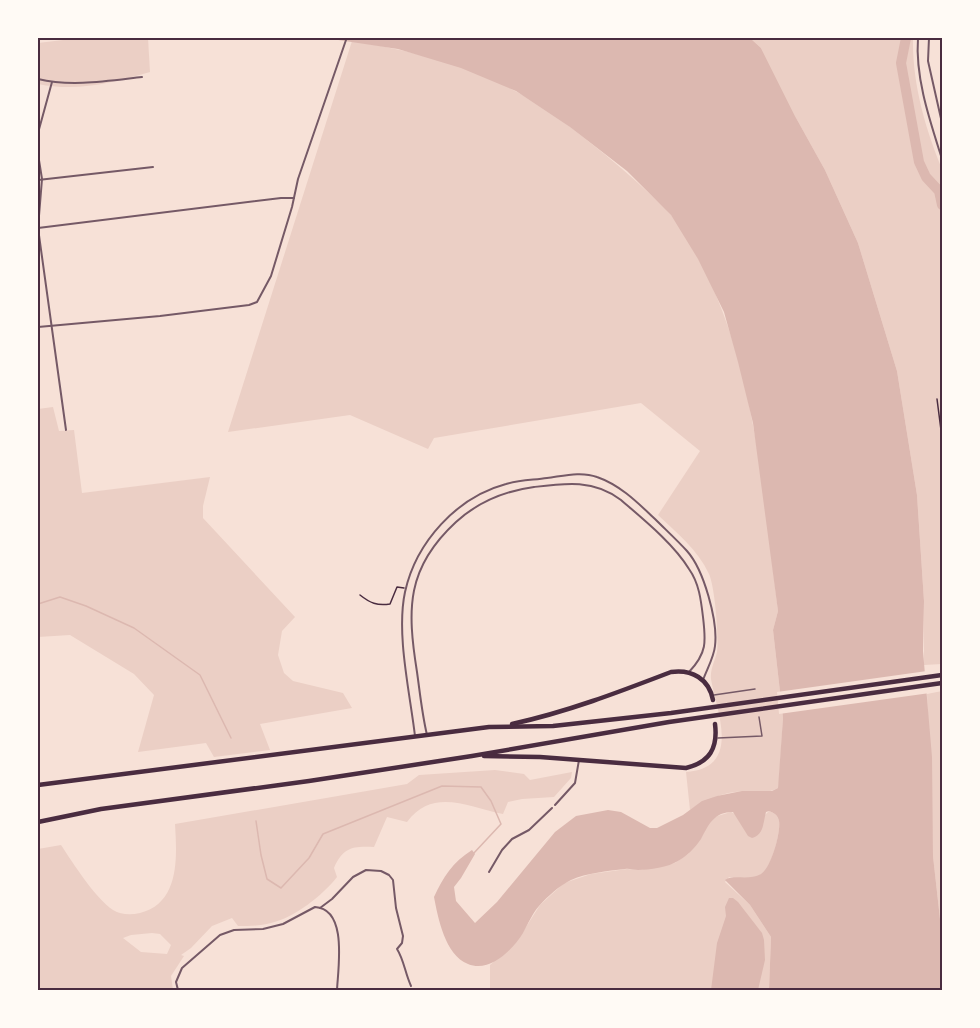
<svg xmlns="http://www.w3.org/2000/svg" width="980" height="1028" font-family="'Noto Sans',sans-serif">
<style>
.green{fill:#ebcfc5;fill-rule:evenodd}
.water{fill:#dcb8b0}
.pier{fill:#f7e1d7}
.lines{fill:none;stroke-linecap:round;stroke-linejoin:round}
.stream{stroke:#dcb8b0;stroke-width:1.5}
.river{stroke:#dcb8b0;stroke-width:10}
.path{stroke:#4a2c40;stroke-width:1.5}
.service{stroke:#755966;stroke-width:1.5}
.minor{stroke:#755966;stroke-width:2}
.trunk{stroke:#4a2c40;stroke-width:4.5}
.neatline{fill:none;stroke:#4a2c40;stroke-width:2}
</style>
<rect width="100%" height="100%" fill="#f7e1d7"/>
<!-- green -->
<g class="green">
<path d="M80 38H148L150 72C111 83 78 92 38 84V43Z"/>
<path d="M750 38H913C912 82 925 128 942 169V664L924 665V601L917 495 897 371 858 243 825 170 795 116 761 48Z"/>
<path d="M352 41C408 50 467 64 517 92 542 105 566 123 588 141 611 159 632 177 653 197 659 203 667 209 672 216 754 330 761 477 778 611L773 630 783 718 779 782 778 788C768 794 756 791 744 791 725 792 706 799 690 810L686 772C743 768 716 710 711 679 710 669 715 661 717 652 719 638 715 587 709 574 698 550 677 533 658 515L700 451 641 403 434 438 428 449 350 415 228 432Z"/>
<polygon points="53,407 59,431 74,430 82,493 210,477 203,506 203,518 295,617 282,631 278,655 284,673 293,681 343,693 352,708 260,724 270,750 214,757 206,743 138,752 154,695 134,674 70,635 38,637 38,409"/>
<polygon points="942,691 942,990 941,990 942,937 933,856 927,694"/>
<path d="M495 770 524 774 530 780 572 772 571 778 554 797 522 799 508 802 503 814C468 807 433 787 407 822L387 817 374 847C353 846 343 847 334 868L337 877C323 895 294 918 271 923 260 926 249 926 238 926L232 918 212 926 191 948 181 955 184 956 171 976 173 990H38V849L61 845C73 863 95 898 113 910 121 915 131 915 140 913 180 903 177 857 175 824L407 784 419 775ZM152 933 160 934 171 945 167 954 141 952 123 938 131 935Z"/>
<path d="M769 811C774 813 778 815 779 821 781 832 771 868 762 874 751 880 740 878 729 877L725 882 750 905 771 937 769 990H490V965L517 941 540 905 564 883 591 874 627 869 639 870 675 863 688 854 707 824 714 817 731 812 737 815H765Z"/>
</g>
<!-- water -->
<g class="water">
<path d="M325 38H750L761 48 795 116 825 170 858 243 897 371 917 495 924 601 923 651 932 757 933 856 942 937 941 990H769L771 937 750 905 725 880C733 874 749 881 761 874 771 868 781 832 779 821 778 815 774 813 769 811L766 812C763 823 764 835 752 838L748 836 733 812C714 812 709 824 701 839 695 848 687 856 678 861 669 867 649 870 638 870 633 870 629 868 625 869 607 871 587 873 571 880 560 885 547 897 539 906 532 914 528 924 523 933 512 951 489 973 468 964 445 955 438 918 434 897 443 877 453 862 472 850L475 854 461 878 454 887 456 901 475 923 497 902 555 832 576 816 608 810 621 812 650 828H657L683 815 702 801 717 796 742 791H772L778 788 783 718 773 630 778 611 753 423 738 362 724 312 698 259 671 215 627 171 570 127 516 91 461 68 398 49Z"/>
<polygon points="729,898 733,898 738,902 762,933 764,940 765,960 758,990 711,990 717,943 726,916 725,907"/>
</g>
<!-- pier -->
<polygon class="pier" points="927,671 930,693 779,714 777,692"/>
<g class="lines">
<!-- stream -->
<g class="stream">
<polyline points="38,604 60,597 86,606 134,628 200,675 231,738"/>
<polyline points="256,821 261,855 267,879 281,888 309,858 323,834 442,786 481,787 491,801 501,824 473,854"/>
</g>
<!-- river -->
<polyline class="river" points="906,38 901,63 919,162 926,177 939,191 942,205"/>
<!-- path -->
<g class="path">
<polyline points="937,399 942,438"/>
<path d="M360 595C370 603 377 606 390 604L397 587 404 588"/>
</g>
<!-- service -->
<g class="service">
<polyline points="714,695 755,689"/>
<polyline points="718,738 762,736 759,717"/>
</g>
<!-- minor -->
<g class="minor">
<path d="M918 38C915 78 930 121 942 159"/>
<polyline points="929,38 928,61 942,123"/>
<path d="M38 79C71 87 107 81 142 77"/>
<polyline points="38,133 52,82"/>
<polyline points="38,154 42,179 38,228 66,430"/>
<polyline points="38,180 153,167"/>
<polyline points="38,228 281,198 294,198"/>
<polyline points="38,327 160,316 249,305 257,302 271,276 292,207 298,179 346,40"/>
<path d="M427 735C422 714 420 693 417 672 407 609 406 568 456 522 479 501 504 491 534 487 565 483 594 479 621 500 643 519 674 544 689 569 699 583 701 600 703 617 706 642 707 653 689 672"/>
<path d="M415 736C410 693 396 634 405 592 416 542 457 497 506 484 519 480 534 480 547 478 563 476 581 471 597 477 620 485 637 502 655 519 666 530 677 540 687 551 704 570 718 621 715 646 714 657 707 669 703 680"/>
<polyline points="555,805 575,783 579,760"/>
<polyline points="489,872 502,850 512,839 529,830 552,808"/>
<path d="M320 908 332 899 353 877 366 870 381 871 389 875 393 880 396 908 403 936 402 943 397 949C404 960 405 973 411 986"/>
<path d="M178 990 176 982 182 968 220 935 234 930 263 929 283 924 315 907C348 909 338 968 337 990"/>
</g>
<!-- trunk -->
<g class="trunk">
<path d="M512 724C567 712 619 692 671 672 692 669 709 679 713 700"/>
<path d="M484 756 540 757 686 768C710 762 718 748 715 724"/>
<polyline points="38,785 489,727 553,726 671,713 942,675"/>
<polyline points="38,822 101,809 309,781 472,756 669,722 942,683"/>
</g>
</g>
<!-- border -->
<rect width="980" height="1028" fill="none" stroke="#fffaf5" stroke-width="78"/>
<rect x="39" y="39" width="902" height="950" class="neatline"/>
</svg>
